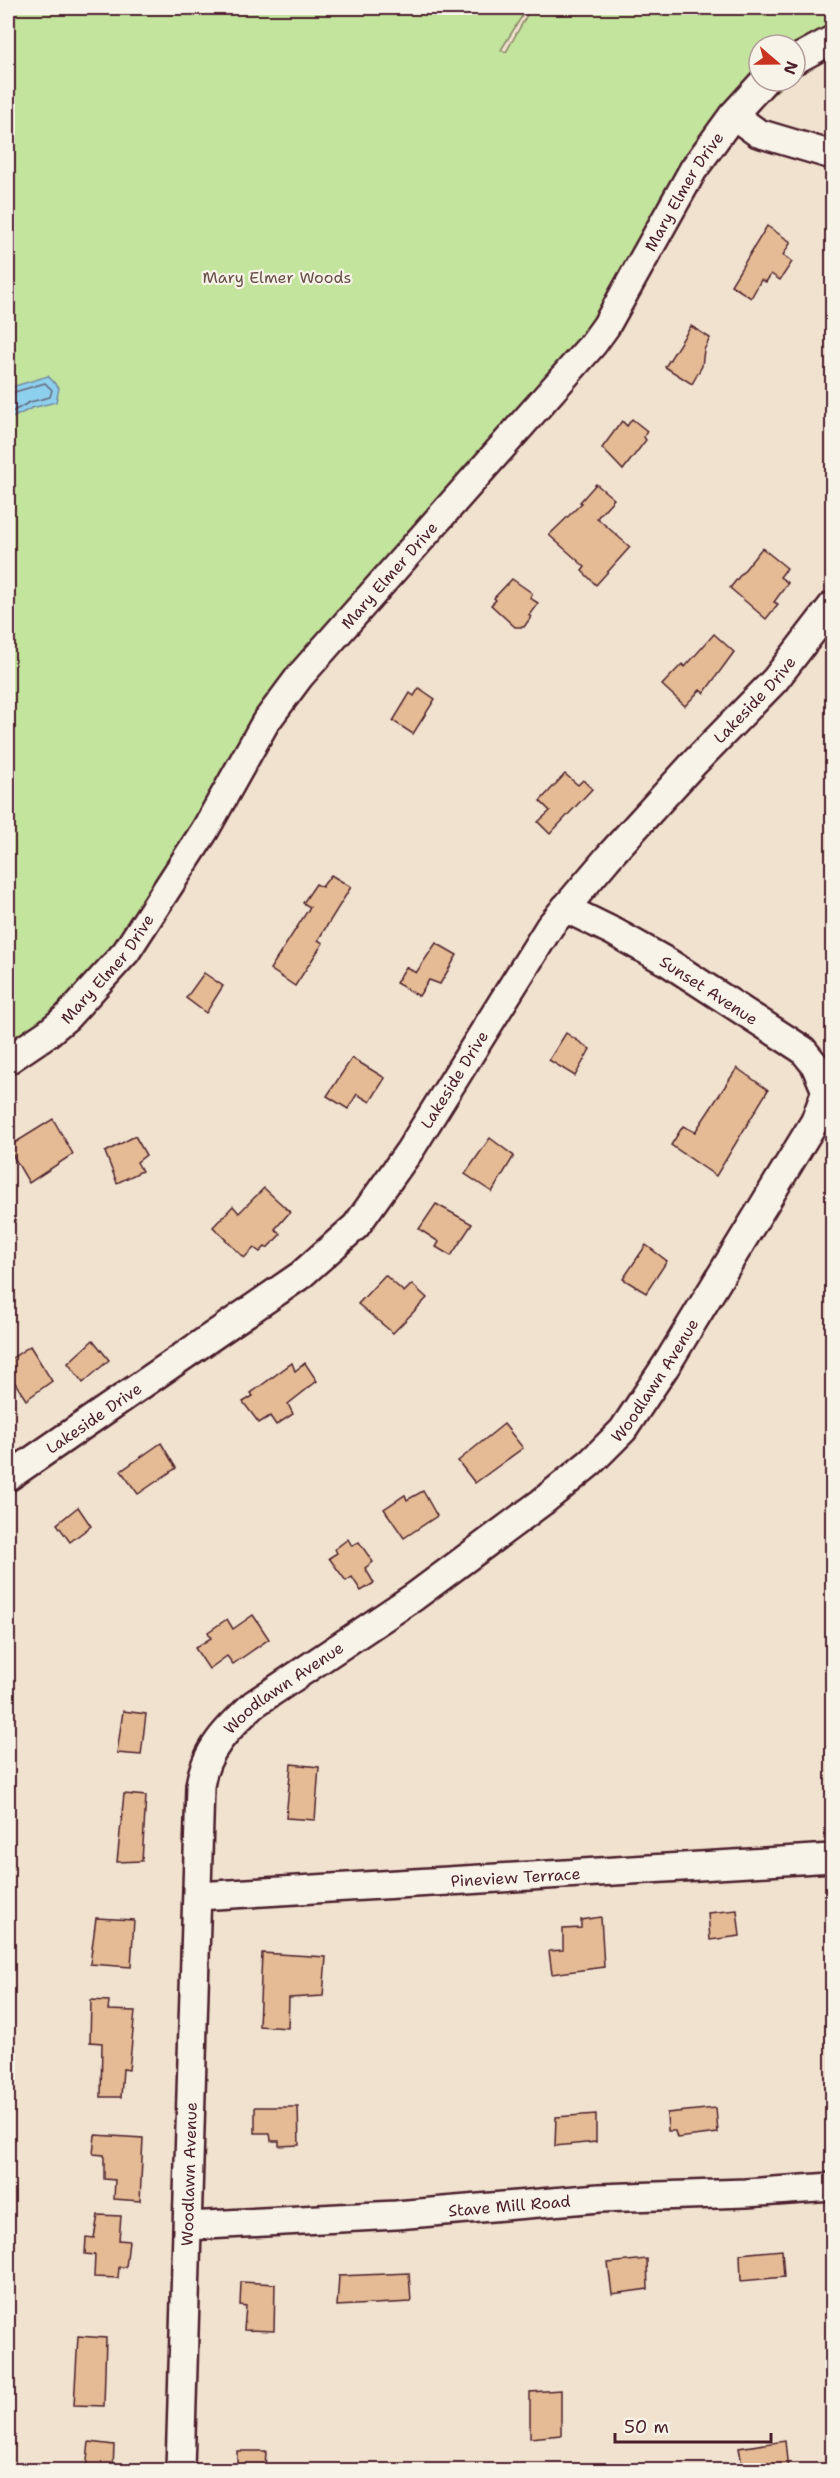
<svg xmlns="http://www.w3.org/2000/svg" width="840" height="2478" font-family="'Shantell Sans',sans-serif">
<style>
.green{fill:#c3e49d;stroke:#868264;stroke-width:1.5}
.water{fill:#8dd0ee;stroke:#7289a0;stroke-width:1.5}
.lines{fill:none;stroke-linecap:round;stroke-linejoin:round}
.shore{stroke:#656679;stroke-width:1.5}
.building{fill:#e4bb94;stroke:#4a1f2b;stroke-width:1.5}
.minor-casing{stroke:#4a1f2b;stroke-width:32}
.minor{stroke:#f7f3e8;stroke-width:27}
.labels{text-anchor:middle;stroke-width:4.5;stroke-linejoin:round;paint-order:stroke}
.street-label{font-size:16px;fill:#4a1f2b;stroke:#f7f3e8}
.park-label{font-size:16px;fill:#685048;stroke:#f7f3e8}
</style>
<rect width="100%" height="100%" fill="#f1e2cf"/>
<filter id="ink" filterUnits="userSpaceOnUse"><feTurbulence type="fractalNoise" baseFrequency=".0167" numOctaves="2"/><feDisplacementMap in="SourceGraphic" scale="12" xChannelSelector="R" yChannelSelector="G"/><feConvolveMatrix kernelMatrix="1 2 1 2 8 2 1 2 1" color-interpolation-filters="sRGB"/></filter>
<g filter="url(#ink)">
<!-- green -->
<polygon class="green" points="8,8 527,8 501,50 506,52 531,8 832,8 832,43 795,75 795,45 759,45 759,81 788,81 733,129 568,353 521,408 138,914 99,970 8,1055"/>
<!-- water -->
<polygon class="water" points="48,376 59,388 56,402 32,408 8,420 8,388"/>
<g class="lines">
<!-- shore -->
<polyline class="shore" points="8,394 45,383 52,390 50,397 30,402 8,414"/>
</g>
<!-- building -->
<g class="building">
<polygon points="767,226 791,242 783,255 792,262 780,280 771,274 766,282 761,280 751,298 731,285"/>
<polygon points="691,326 710,338 704,350 702,366 692,384 665,367"/>
<polygon points="632,419 647,431 644,437 646,440 623,470 602,448 622,421 627,426"/>
<polygon points="596,484 614,499 597,518 630,547 596,585 582,571 585,567 549,535 582,503 580,502"/>
<polygon points="762,548 787,568 780,577 788,583 774,602 778,604 766,619 730,588"/>
<polygon points="512,579 532,593 530,598 538,603 529,615 531,617 524,627 515,627 491,605 496,600 494,598"/>
<polygon points="714,634 734,652 704,693 700,690 685,706 662,685 682,664 685,667"/>
<polygon points="419,688 435,699 413,734 393,721 410,693 414,696"/>
<polygon points="565,774 578,785 583,780 592,789 550,834 538,822 550,811 540,801"/>
<polygon points="331,875 351,887 318,940 323,943 295,986 270,969 310,907 303,903 316,884 322,887"/>
<polygon points="436,943 457,955 440,984 429,980 419,996 396,983 406,967 416,973"/>
<polygon points="204,973 223,986 206,1013 186,998"/>
<polygon points="566,1033 590,1049 575,1076 549,1060"/>
<polygon points="352,1058 385,1078 370,1102 357,1094 348,1109 327,1096"/>
<polygon points="737,1068 768,1090 716,1176 671,1145 683,1126 695,1132"/>
<polygon points="53,1119 73,1154 29,1183 8,1147"/>
<polygon points="135,1136 146,1155 137,1162 142,1171 117,1183 105,1152"/>
<polygon points="490,1138 514,1156 492,1192 465,1174"/>
<polygon points="264,1188 290,1212 275,1229 281,1234 267,1248 265,1247 260,1252 254,1248 244,1258 213,1227 233,1206 239,1213"/>
<polygon points="436,1204 472,1224 451,1256 436,1247 439,1242 419,1229"/>
<polygon points="646,1245 667,1261 646,1293 623,1279"/>
<polygon points="385,1275 404,1292 412,1284 427,1298 393,1333 358,1304"/>
<polygon points="93,1340 109,1360 83,1383 68,1363"/>
<polygon points="30,1346 52,1381 26,1400 8,1372 8,1361"/>
<polygon points="292,1363 295,1371 305,1363 317,1381 288,1404 293,1414 276,1425 270,1416 259,1423 243,1402 253,1396 251,1393"/>
<polygon points="504,1424 523,1448 475,1483 458,1461"/>
<polygon points="161,1443 176,1468 138,1494 121,1471"/>
<polygon points="423,1491 437,1516 404,1538 384,1509 405,1495 407,1500"/>
<polygon points="78,1507 91,1526 70,1542 57,1524"/>
<polygon points="348,1539 352,1546 359,1542 373,1562 365,1568 374,1583 361,1591 352,1577 346,1581 329,1558 337,1553 335,1549"/>
<polygon points="253,1615 269,1639 233,1664 227,1656 209,1669 195,1648 211,1638 208,1632 227,1619 233,1629"/>
<polygon points="123,1711 146,1714 141,1755 117,1753"/>
<polygon points="291,1764 319,1767 315,1820 286,1818"/>
<polygon points="124,1794 146,1796 142,1861 117,1862"/>
<polygon points="737,1910 740,1936 710,1940 708,1913"/>
<polygon points="601,1917 604,1967 552,1974 549,1951 563,1950 563,1929 581,1928 581,1920"/>
<polygon points="96,1918 134,1920 131,1967 90,1964"/>
<polygon points="262,1953 326,1957 323,1996 289,1998 288,2028 259,2026"/>
<polygon points="91,2000 109,2001 108,2010 135,2011 129,2070 123,2069 121,2097 101,2097 102,2043 90,2042"/>
<polygon points="255,2107 298,2107 299,2145 279,2146 279,2141 271,2141 270,2133 255,2133"/>
<polygon points="716,2108 718,2133 677,2138 675,2131 668,2131 667,2113"/>
<polygon points="596,2114 596,2142 555,2146 556,2117"/>
<polygon points="95,2135 143,2138 140,2201 114,2199 115,2180 104,2179 104,2155 93,2154"/>
<polygon points="98,2215 121,2216 119,2240 129,2241 126,2267 119,2267 118,2278 94,2277 95,2255 85,2254 86,2237 94,2238"/>
<polygon points="782,2250 784,2277 741,2281 740,2254"/>
<polygon points="647,2259 648,2289 612,2294 608,2263"/>
<polygon points="409,2273 411,2302 337,2306 339,2276"/>
<polygon points="241,2282 275,2284 274,2331 244,2330 246,2306 240,2305"/>
<polygon points="78,2336 106,2338 104,2406 74,2405"/>
<polygon points="561,2390 561,2435 530,2438 530,2392"/>
<polygon points="785,2441 788,2470 743,2470 739,2448"/>
<polygon points="89,2442 114,2445 113,2470 86,2470"/>
<polygon points="237,2451 266,2451 265,2470 237,2470"/>
</g>
<g class="lines">
<defs>
<g id="minor">
<polyline points="795,60 832,40"/>
<polyline points="733,115 758,133 832,155"/>
<path id="s1" d="M8 1060 48 1033 67 1017 126 952 205 830 265 723 300 676 593 344 606 326 693 170 733 115 764 81"/>
<path id="s2" d="M8 1477 301 1275 356 1226 410 1150 550 926 612 853 695 762 775 680 832 606"/>
<path id="s3" d="M198 1896 832 1858"/>
<path id="s4" d="M188 2226 396 2215 599 2198 746 2193 832 2187"/>
<path id="s5" d="M180 2470 200 1786C205 1750 228 1728 254 1704L414 1597 542 1502 591 1462 623 1430 667 1364 815 1121 826 1091 815 1065 803 1050 669 963 614 932 565 908"/>
</g>
</defs>
<!-- minor casing -->
<use href="#minor" class="minor-casing"/>
<!-- minor -->
<use href="#minor" class="minor"/>
</g>
</g>
<g class="labels">
<!-- street labels -->
<g class="street-label">
<text dy="6" stroke="none"><textPath href="#s1" startOffset="1108">Mary Elmer Drive</textPath></text>
<text dy="6" stroke="none"><textPath href="#s1" startOffset="622">Mary Elmer Drive</textPath></text>
<text dy="6" stroke="none"><textPath href="#s2" startOffset="1092">Lakeside Drive</textPath></text>
<text dy="6" stroke="none"><textPath href="#s1" startOffset="136">Mary Elmer Drive</textPath></text>
<text transform="translate(709 990) rotate(33)" y="6">Sunset Avenue</text>
<text dy="6" stroke="none"><textPath href="#s2" startOffset="606">Lakeside Drive</textPath></text>
<text dy="6" stroke="none"><textPath href="#s5" startOffset="1304">Woodlawn Avenue</textPath></text>
<text dy="6" stroke="none"><textPath href="#s2" startOffset="104">Lakeside Drive</textPath></text>
<text dy="6" stroke="none"><textPath href="#s5" startOffset="818">Woodlawn Avenue</textPath></text>
<text dy="6" stroke="none"><textPath href="#s3" startOffset="318">Pineview Terrace</textPath></text>
<text dy="6" stroke="none"><textPath href="#s5" startOffset="296">Woodlawn Avenue</textPath></text>
<text dy="6" stroke="none"><textPath href="#s4" startOffset="322">Stave Mill Road</textPath></text>
</g>
<!-- park labels -->
<g class="park-label">
<text x="277" y="283">Mary Elmer Woods</text>
</g>
</g>
<!-- margin -->
<rect width="840" height="2478" fill="none" stroke="#f7f3e8" stroke-width="30"/>
<rect x="15" y="15" width="810" height="2448" fill="none" stroke="#4a1f2b" stroke-width="2" filter="url(#ink)"/>
<!-- north arrow -->
<g transform="translate(777 63) rotate(110)"><circle r="28" fill="#f7f3e8" stroke="#b29e9c" stroke-width="1.5"/>
<path d="M0-4.5L10 22L0 15L-10 22Z" fill="#c8321e"/>
<text y="-9" font-size="16" font-weight="bold" text-anchor="middle" fill="#4a1f2b">N</text>
</g>
<!-- scale -->
<path d="M615 2433v9h156v-9" fill="none" stroke="#4a1f2b" stroke-width="3"/>
<text x="624" y="2433" font-size="18" fill="#4a1f2b" stroke="#f7f3e8" stroke-width="4.5" paint-order="stroke">50 m</text>
</svg>
